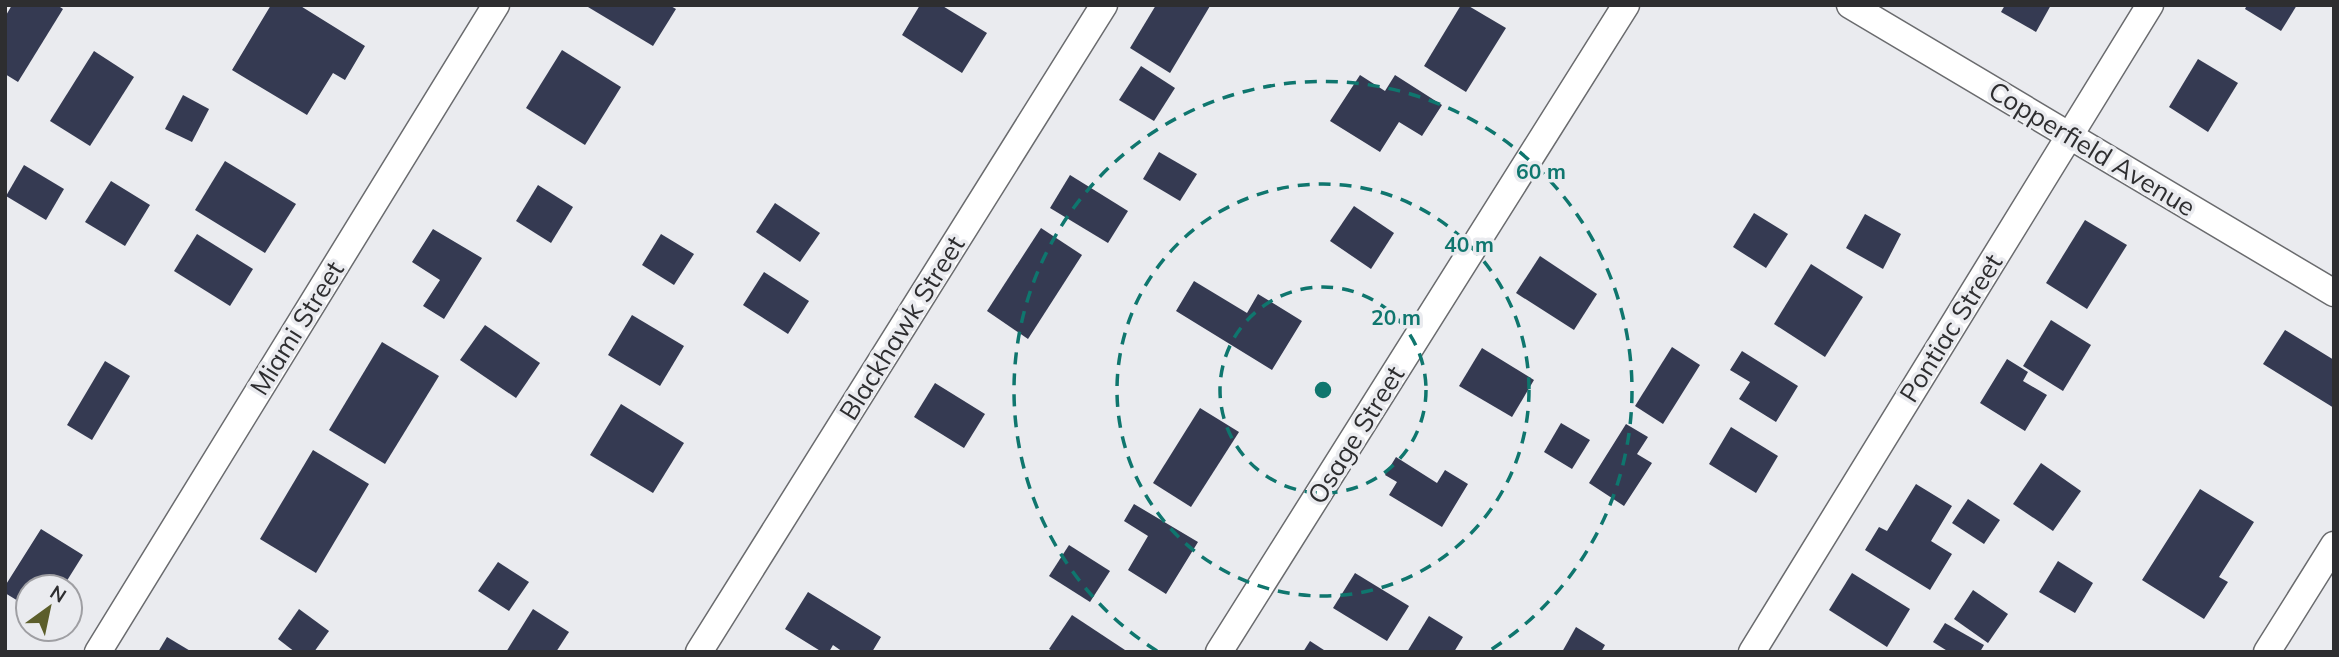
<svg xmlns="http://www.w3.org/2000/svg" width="2339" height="657" font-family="Mulish,sans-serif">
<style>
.building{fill:#353a52}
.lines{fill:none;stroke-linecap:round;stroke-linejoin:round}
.minor-casing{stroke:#6a6b6e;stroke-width:29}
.minor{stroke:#fff;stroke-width:26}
.ring{fill:none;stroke:#0f766e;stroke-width:3.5;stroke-dasharray:12 9}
.labels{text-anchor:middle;stroke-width:7;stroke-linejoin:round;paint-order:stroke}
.street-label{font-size:26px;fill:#2e2e30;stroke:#eaebef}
.centre{fill:#0f766e;stroke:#eaebef;stroke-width:3.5}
.ring-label{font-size:21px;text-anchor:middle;font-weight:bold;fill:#0f766e;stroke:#eaebef;stroke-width:7;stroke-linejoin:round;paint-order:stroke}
</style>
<rect width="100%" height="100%" fill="#eaebef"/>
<!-- building -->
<g class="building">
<polygon points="12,5 57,5 63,9 18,82 5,74 5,17"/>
<polygon points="271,5 299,5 365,46 345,80 333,73 307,115 232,70"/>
<polygon points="589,5 669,5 676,9 653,46 588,7"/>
<polygon points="920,5 941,5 987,33 962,73 902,35"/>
<polygon points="1156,5 1210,6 1170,73 1130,48"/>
<polygon points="1461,5 1467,5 1506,28 1466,92 1424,66"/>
<polygon points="2005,5 2051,5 2036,32 2001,12"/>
<polygon points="2247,5 2297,5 2281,31 2245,9"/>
<polygon points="562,50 621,87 585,145 526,108"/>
<polygon points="94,51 134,77 90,146 50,121"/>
<polygon points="2198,59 2238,83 2208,132 2169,107"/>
<polygon points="1141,66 1175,88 1154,121 1119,100"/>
<polygon points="1360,75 1385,91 1395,75 1442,105 1422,136 1399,122 1380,152 1330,121"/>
<polygon points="183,95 209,109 192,142 165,129"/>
<polygon points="1159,152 1197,174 1180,201 1143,179"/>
<polygon points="225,161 296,204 265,253 195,210"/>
<polygon points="24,165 64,189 46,220 6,196"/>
<polygon points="1070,175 1128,211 1108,243 1050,208"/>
<polygon points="111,181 150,205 125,246 85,222"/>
<polygon points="538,185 573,207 551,243 516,221"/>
<polygon points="775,203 820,233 800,262 756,232"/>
<polygon points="1354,206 1394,233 1371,269 1330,241"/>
<polygon points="1754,213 1788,234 1766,268 1733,247"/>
<polygon points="1865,214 1901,234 1883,269 1846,248"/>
<polygon points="2085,220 2127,245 2087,309 2046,283"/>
<polygon points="1041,228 1082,255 1028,339 987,311"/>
<polygon points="433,229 482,258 444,319 423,306 440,280 412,262"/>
<polygon points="197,234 253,269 230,306 174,271"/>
<polygon points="661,234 694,254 674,285 642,265"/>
<polygon points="1540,256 1597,294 1574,330 1516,293"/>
<polygon points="1811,264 1863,297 1825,357 1774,324"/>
<polygon points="764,272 809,301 788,334 743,305"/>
<polygon points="1194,281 1247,313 1258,294 1302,321 1272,370 1176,311"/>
<polygon points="632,315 684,346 660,386 608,355"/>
<polygon points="2051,320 2091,345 2063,391 2023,366"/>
<polygon points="485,325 540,363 516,398 460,360"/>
<polygon points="2285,330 2334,360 2334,408 2263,364"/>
<polygon points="382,342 439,376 385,464 329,430"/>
<polygon points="1672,347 1700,365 1663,424 1635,406"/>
<polygon points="1482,348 1534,380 1512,417 1459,386"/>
<polygon points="1742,351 1798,386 1776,422 1739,399 1750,382 1730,370"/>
<polygon points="2007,359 2028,372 2023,381 2047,395 2025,431 1980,403"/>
<polygon points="105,361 130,376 92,440 67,425"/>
<polygon points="935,383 985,414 964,448 914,417"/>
<polygon points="621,404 684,443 653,493 590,455"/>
<polygon points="1200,408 1239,432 1191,507 1153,483"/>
<polygon points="1561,423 1590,440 1572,469 1544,452"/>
<polygon points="1626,424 1648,437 1637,454 1652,463 1624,506 1589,483"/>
<polygon points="1731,427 1778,456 1756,493 1709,464"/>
<polygon points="313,450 369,484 316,573 260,539"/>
<polygon points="1396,457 1437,483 1445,470 1468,484 1442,527 1389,495 1397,482 1385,475"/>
<polygon points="2041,463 2081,491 2053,531 2013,504"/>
<polygon points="1916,484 1952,506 1931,541 1952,554 1930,590 1865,550 1879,527 1887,531"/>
<polygon points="2200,489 2254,522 2219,577 2228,582 2204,619 2142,580"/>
<polygon points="1968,499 2000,520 1984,544 1952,523"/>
<polygon points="1134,504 1198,542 1166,594 1128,570 1148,536 1124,521"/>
<polygon points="41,529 83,555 63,587 28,587 28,607 5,593 5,586"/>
<polygon points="1069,545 1110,571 1090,602 1049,576"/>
<polygon points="2058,561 2093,583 2075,613 2039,592"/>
<polygon points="498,562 529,582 509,611 478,591"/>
<polygon points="1355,573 1409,606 1387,641 1333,608"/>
<polygon points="1852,573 1910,609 1887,647 1829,610"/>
<polygon points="1973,590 2008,614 1988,643 1954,619"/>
<polygon points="808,592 881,637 872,652 843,652 833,645 829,652 822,652 785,629"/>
<polygon points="299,609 329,631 314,652 295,652 278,639"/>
<polygon points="533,609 569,632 556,652 506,652"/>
<polygon points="1072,615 1125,650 1124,652 1054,652 1049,649"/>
<polygon points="1429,616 1463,637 1454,652 1407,652"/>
<polygon points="1945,623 1984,645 1980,652 1949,652 1933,642"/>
<polygon points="1576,627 1605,645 1601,652 1562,652"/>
<polygon points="167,637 192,652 158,652"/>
<polygon points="1310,641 1327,652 1303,652"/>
</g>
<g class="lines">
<defs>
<g id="minor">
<polyline points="1850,5 2334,293"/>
<polyline points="98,652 496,5"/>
<polyline points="699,652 1104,5"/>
<polyline points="1219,652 1626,5"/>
<polyline points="1752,652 2150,5"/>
<polyline points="2267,652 2334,545"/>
</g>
</defs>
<!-- minor casing -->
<use href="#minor" class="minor-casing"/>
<!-- minor -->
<use href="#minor" class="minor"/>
</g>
<!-- distance rings -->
<g class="ring">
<circle cx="1323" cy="390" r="103"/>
<circle cx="1323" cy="390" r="206"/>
<path d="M1157 651A309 309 0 1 1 1489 651"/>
</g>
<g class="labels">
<!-- street labels -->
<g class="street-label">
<text transform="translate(2092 149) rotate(31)" y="9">Copperfield Avenue</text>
<text transform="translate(297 328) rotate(-58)" y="9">Miami Street</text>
<text transform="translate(902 328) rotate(-58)" y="9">Blackhawk Street</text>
<text transform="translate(1951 328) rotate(-58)" y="9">Pontiac Street</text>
<text transform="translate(1356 435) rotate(-58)" y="9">Osage Street</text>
</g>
</g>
<circle cx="1323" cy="390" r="10" class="centre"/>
<g class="ring-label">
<text x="1541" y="179">60 m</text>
<text x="1469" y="252">40 m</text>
<text x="1396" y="325">20 m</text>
</g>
<!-- border -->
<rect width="2339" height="657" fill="none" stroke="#2e2e30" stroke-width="14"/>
<!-- north arrow -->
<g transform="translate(49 608) rotate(33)"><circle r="33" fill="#eaebef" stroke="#9f9fa3" stroke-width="2"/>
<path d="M0-5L12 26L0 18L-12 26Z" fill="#5c5e2b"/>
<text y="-10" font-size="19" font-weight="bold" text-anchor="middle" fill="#2e2e30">N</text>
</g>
</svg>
